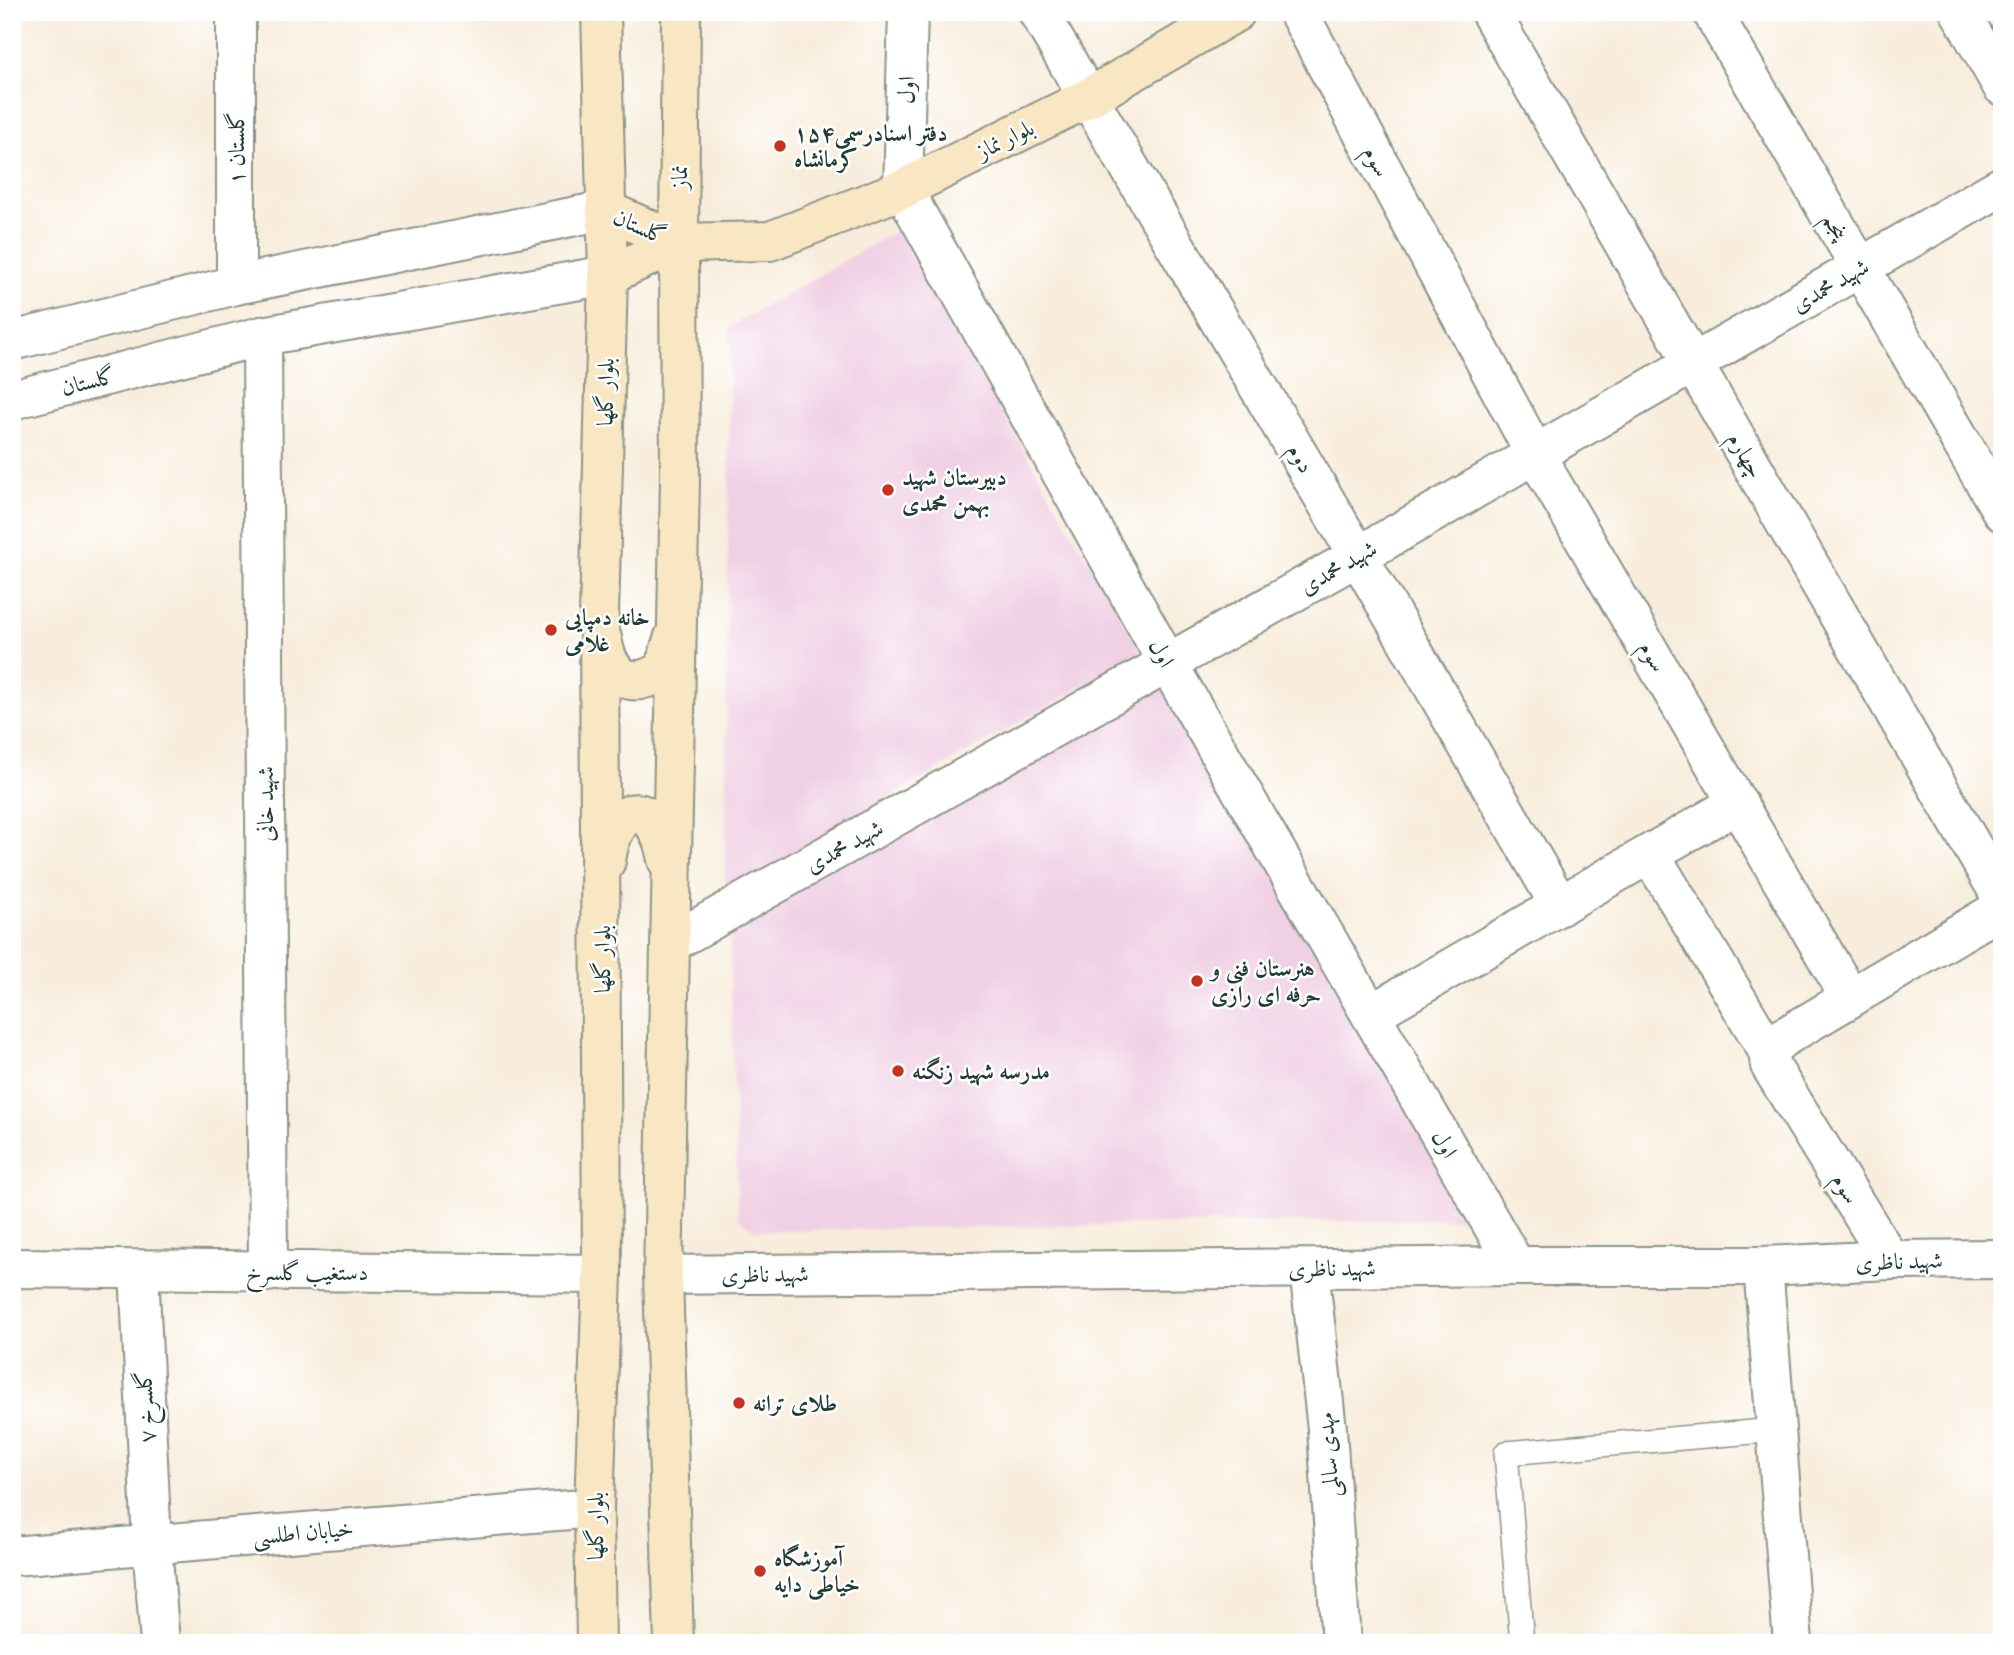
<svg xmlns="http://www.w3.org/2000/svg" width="2014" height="1655" font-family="'EB Garamond',Amiri,serif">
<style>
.built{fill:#f0d0e4}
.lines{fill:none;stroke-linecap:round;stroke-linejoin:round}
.service-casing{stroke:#8c9588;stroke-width:26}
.minor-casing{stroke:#8c9588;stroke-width:42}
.tertiary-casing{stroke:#8c9588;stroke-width:42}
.secondary-casing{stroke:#8c9588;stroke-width:42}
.service{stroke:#fff;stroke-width:23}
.minor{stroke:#fff;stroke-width:38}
.tertiary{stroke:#fff;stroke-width:38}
.secondary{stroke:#f9e7c3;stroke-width:38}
.poi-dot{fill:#c8321e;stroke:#fff;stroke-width:2.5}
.labels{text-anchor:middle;stroke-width:5;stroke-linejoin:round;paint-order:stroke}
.street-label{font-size:23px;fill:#1f3d34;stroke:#fff}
.poi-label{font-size:23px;font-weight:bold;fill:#1f3d34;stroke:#fff;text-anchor:start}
</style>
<rect width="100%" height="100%" fill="#fff"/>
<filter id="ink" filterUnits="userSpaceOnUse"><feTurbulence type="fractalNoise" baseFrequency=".0143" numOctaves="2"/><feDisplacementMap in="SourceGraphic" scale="14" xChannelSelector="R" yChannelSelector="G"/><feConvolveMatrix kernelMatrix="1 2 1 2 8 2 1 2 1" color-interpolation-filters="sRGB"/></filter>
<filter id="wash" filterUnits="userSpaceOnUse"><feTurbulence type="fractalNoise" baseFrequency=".00686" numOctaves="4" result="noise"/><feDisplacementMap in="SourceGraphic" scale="28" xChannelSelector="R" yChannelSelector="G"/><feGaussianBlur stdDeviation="1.57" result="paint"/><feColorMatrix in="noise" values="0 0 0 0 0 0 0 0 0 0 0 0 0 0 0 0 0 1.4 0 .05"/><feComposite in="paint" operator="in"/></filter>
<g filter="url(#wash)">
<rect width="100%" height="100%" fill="#f8eddc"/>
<!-- built -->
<g class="built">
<polygon points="897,230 1141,652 725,893 730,327"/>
<polygon points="1163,681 1470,1219 754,1231 738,1217 729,925"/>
</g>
</g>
<g filter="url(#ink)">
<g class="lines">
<defs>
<polyline id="service" points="1522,1643 1506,1453 1776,1430"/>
<g id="minor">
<polyline points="236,12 236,285"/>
<polyline points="908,12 903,189 1168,664 1516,1266"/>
<polyline points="1038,12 1358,556 1560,906"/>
<polyline points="1298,12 1535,454 1850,998"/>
<polyline points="1490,12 2002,898"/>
<polyline points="1712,12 2002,512"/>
<polyline points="1960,12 2002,86"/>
<polyline points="262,336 268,1272"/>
<polyline points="1650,854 1768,1051"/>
<polyline points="671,943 1358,556 2002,186"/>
<polyline points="1371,1014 1738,803"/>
<polyline points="1890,1260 1770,1065 1768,1051 1781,1039 2002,908"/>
<polyline points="1763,1266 1793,1643"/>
<polyline points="1309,1269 1327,1429 1341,1643"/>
<polyline points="139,1270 152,1545 160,1643"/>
</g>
<g id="tertiary">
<polyline points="12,341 236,285 606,210"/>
<polyline points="12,400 262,336 608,275"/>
<polyline points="12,1268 602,1274"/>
<polyline points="663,1275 1516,1266 1763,1266 1890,1260 2002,1259"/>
<polyline points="12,1556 594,1508"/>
</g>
<g id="secondary">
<polyline points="606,210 679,243"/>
<polyline points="608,275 679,243 770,241 903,189 1088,98 1236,12"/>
<path d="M602 638C608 675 628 693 663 670L674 637"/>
<path d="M606 861C614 800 656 795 667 860"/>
<polyline points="596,1643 594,1508 602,1274 599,615 608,275 601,12"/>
<polyline points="674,1643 663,1275 680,481 679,243 681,12"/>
</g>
</defs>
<!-- service casing -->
<use href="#service" class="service-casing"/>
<!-- minor casing -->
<use href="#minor" class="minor-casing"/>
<!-- tertiary casing -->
<use href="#tertiary" class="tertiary-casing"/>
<!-- secondary casing -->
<use href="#secondary" class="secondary-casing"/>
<!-- service -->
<use href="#service" class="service"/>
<!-- minor -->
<use href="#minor" class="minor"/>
<!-- tertiary -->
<use href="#tertiary" class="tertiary"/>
<!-- secondary -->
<use href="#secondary" class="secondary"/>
</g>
</g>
<!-- markers -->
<g class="poi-dot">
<circle cx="780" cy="146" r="7"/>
<circle cx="888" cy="490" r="7"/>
<circle cx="551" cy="630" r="7"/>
<circle cx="1197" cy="981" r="7"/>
<circle cx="898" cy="1071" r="7"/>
<circle cx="739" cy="1403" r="7"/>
<circle cx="760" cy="1571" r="7"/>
</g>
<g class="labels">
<!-- street labels -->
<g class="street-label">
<text transform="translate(906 90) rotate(-88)" y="8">اول</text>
<text transform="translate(1005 139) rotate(-26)" y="8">بلوار نماز</text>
<text transform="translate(236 148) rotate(-90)" y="8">گلستان ۱</text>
<text transform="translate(1377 161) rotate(62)" y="8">سوم</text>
<text transform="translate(679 177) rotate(-89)" y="8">نماز</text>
<text transform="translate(640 226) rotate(24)" y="8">گلستان</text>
<text transform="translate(1836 226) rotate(60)" y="8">پنجم</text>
<text transform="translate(1830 285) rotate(-30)" y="8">شهید محمدی</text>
<text transform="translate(88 381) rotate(-14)" y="8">گلستان</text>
<text transform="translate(605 392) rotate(-89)" y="8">بلوار گلها</text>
<text transform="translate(1746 455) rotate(60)" y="8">چهارم</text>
<text transform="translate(1301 458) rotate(59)" y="8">دوم</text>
<text transform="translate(1338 567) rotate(-30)" y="8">شهید محمدی</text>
<text transform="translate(1162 653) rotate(61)" y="8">اول</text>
<text transform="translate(1653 656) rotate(60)" y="8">سوم</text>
<text transform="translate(265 804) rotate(-90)" y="8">شهید خانی</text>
<text transform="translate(844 846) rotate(-29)" y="8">شهید محمدی</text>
<text transform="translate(602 959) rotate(-90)" y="8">بلوار گلها</text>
<text transform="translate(1445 1144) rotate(60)" y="8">اول</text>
<text transform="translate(1846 1188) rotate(58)" y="8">سوم</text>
<text transform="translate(1899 1261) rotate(-2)" y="8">شهید ناظری</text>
<text transform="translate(1332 1268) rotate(-1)" y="8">شهید ناظری</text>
<text x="307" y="1280">دستغیب گلسرخ</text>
<text transform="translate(765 1274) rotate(-1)" y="8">شهید ناظری</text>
<text transform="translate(145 1407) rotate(-93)" y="8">گلسرخ ۷</text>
<text transform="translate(1328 1455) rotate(-94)" y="8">مهدی سالمی</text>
<text transform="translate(595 1526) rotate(-90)" y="8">بلوار گلها</text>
<text transform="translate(303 1532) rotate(-5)" y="8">خیابان اطلسی</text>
</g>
<!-- poi labels -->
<g class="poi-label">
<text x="794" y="141">دفتر اسنادرسمی۱۵۴<tspan x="794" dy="26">کرمانشاه</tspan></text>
<text x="902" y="485">دبیرستان شهید<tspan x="902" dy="26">بهمن محمدی</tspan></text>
<text x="565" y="625">خانه دمپایی<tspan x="565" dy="26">غلامی</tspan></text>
<text x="1211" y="976">هنرستان فنی و<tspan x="1211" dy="26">حرفه ای رازی</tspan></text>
<text x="912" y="1079">مدرسه شهید زنگنه</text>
<text x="753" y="1411">طلای ترانه</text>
<text x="774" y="1566">آموزشگاه<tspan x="774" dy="26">خیاطی دایه</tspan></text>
</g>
</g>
<!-- margin -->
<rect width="2014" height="1655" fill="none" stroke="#fff" stroke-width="42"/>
</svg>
